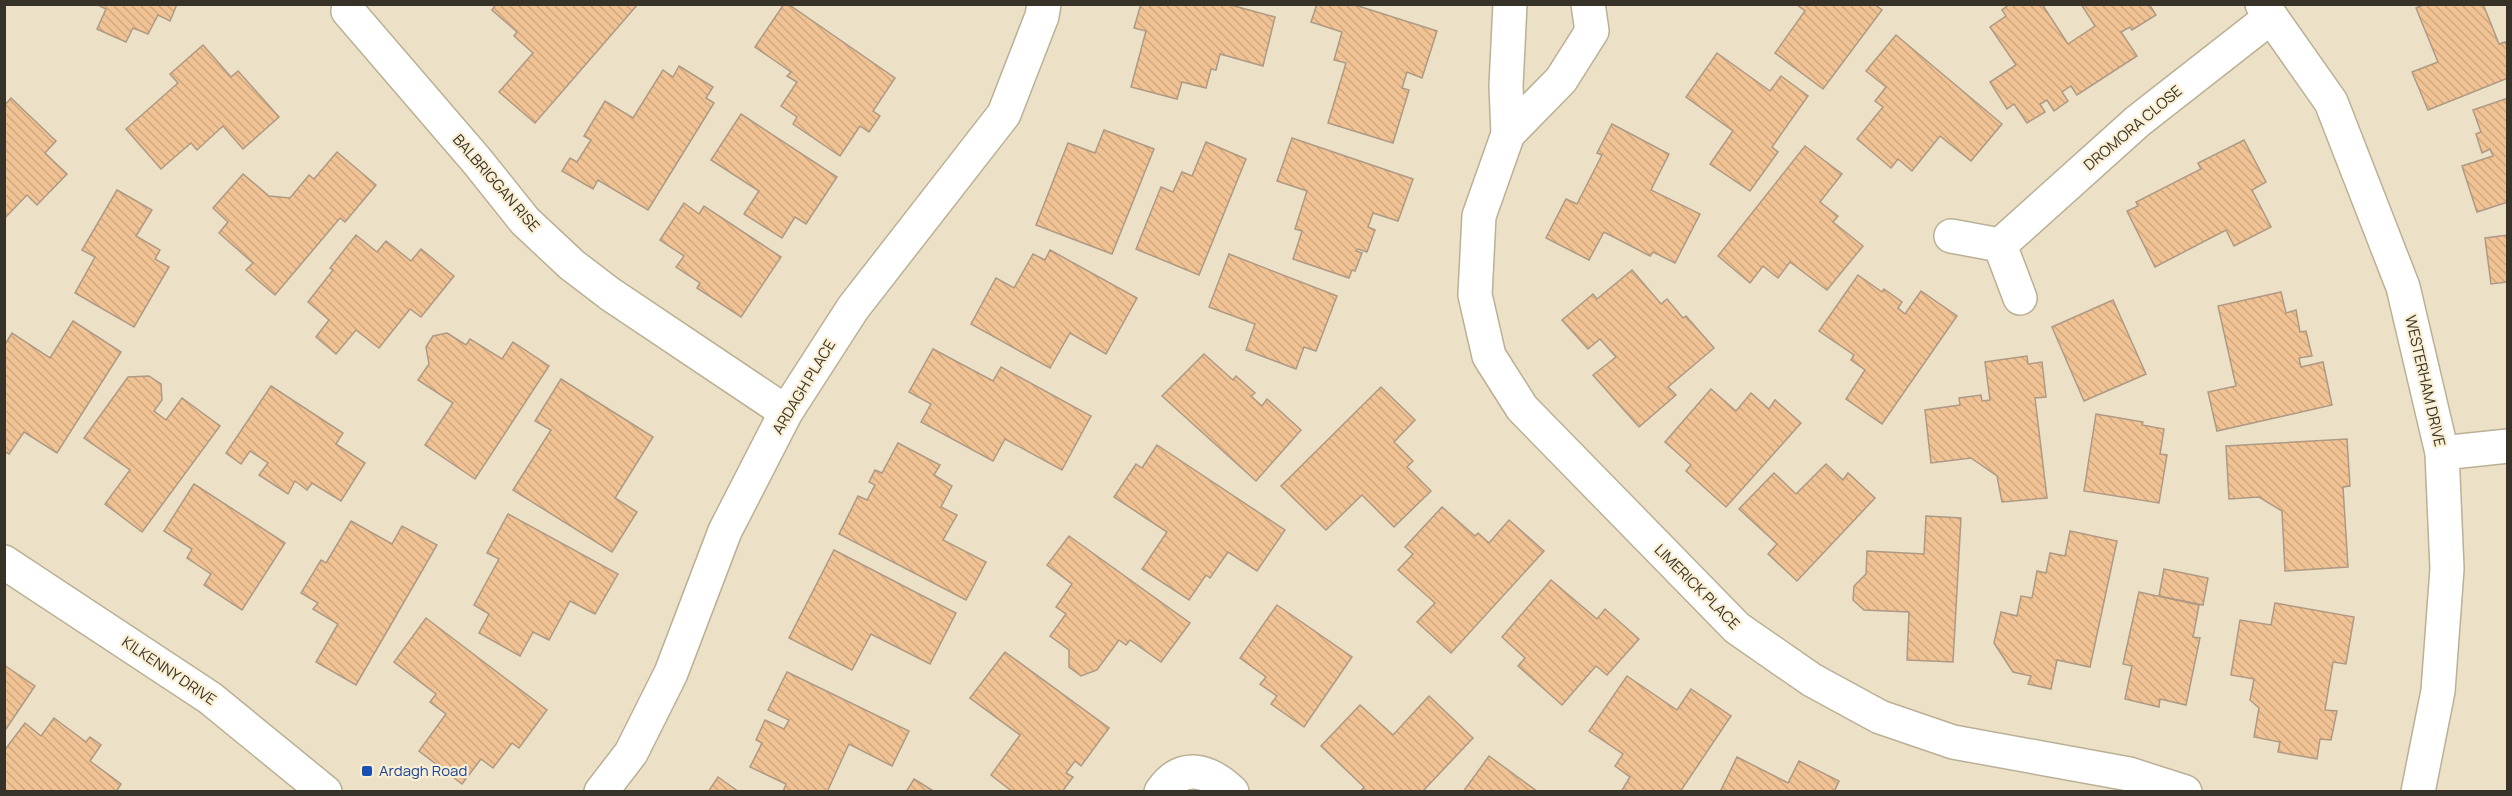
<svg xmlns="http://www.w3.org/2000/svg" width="2512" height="796" font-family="Manrope,sans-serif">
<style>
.building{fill:url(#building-back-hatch);stroke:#ae9984;stroke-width:1.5}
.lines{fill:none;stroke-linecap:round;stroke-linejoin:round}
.minor-casing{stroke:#bab095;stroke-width:36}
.minor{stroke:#fff;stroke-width:33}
.transit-dot{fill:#1a4fb4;stroke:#faefd3;stroke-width:2}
.labels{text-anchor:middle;stroke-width:4.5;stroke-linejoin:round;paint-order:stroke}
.street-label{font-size:15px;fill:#373228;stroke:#faefd3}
.transit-label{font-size:15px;fill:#164399;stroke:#faefd3;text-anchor:start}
</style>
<defs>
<pattern id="building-back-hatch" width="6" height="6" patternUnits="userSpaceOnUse" patternTransform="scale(1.5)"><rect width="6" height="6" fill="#f1c394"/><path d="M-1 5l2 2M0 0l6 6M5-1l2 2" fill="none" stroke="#cfa880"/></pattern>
</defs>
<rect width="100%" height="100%" fill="#ece1c6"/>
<!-- building -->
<g class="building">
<polygon points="96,4 177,4 170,21 158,15 148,34 133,28 126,42 97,29 106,9"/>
<polygon points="496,4 638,4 535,123 499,92 533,53 514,36 517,32 492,10"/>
<polygon points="784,4 788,4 895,78 873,111 880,116 869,132 860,126 840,156 793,124 797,117 781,106 797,82 787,76 791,72 755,47"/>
<polygon points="1141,4 1227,4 1275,17 1263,66 1220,54 1216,70 1211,69 1206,88 1182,82 1177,99 1131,87 1146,31 1134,28"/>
<polygon points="1317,4 1352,4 1437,31 1422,78 1407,72 1402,88 1409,90 1393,143 1328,123 1346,63 1334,60 1342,32 1311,22"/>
<polygon points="1796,4 1874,4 1882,10 1823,89 1775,53 1805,11"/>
<polygon points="2010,4 2042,4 2068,44 2095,26 2081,4 2149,4 2156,15 2132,30 2130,27 2121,32 2137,56 2077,95 2071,86 2062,92 2068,101 2054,111 2047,100 2040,104 2045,112 2027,123 2014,104 2007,109 1990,82 2016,65 1990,27 2006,16 2002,10"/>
<polygon points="2426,4 2483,4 2499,44 2505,42 2508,47 2508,78 2428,110 2412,72 2438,62 2416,8"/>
<polygon points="1896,35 2002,124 1971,161 1940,136 1912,171 1898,159 1891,168 1857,139 1883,107 1875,101 1886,87 1866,71"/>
<polygon points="203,45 231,77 238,71 279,117 243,149 223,126 197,150 191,143 161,169 126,129 178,83 170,74"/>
<polygon points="1717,53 1770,91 1781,76 1808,96 1772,147 1778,152 1750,191 1710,164 1733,131 1686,97"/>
<polygon points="679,66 713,87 706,98 714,103 648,210 598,180 593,189 562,171 570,158 577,162 591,140 584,136 605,101 633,118 663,70 673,77"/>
<polygon points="11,98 56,141 45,153 67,174 37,205 27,195 4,219 4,106"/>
<polygon points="2508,98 2508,202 2477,212 2462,166 2493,156 2490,149 2482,153 2476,134 2481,132 2473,110"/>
<polygon points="741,114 837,177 806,224 795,217 782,238 744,214 759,191 711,160"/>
<polygon points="1612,124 1669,154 1651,190 1700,214 1675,263 1653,252 1650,256 1604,232 1589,260 1546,238 1566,199 1577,204 1602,155 1597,153"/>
<polygon points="1104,130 1154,149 1112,254 1036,225 1068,143 1095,153"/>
<polygon points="1292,138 1413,179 1398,221 1373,213 1368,227 1375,230 1367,252 1358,249 1356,251 1362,253 1355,271 1352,270 1349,278 1293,259 1302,231 1295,229 1307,191 1277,181"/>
<polygon points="2244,140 2266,182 2252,190 2271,227 2234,246 2226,230 2155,267 2127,211 2138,206 2136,202 2201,169 2198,163"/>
<polygon points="1206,142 1246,159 1199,275 1136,249 1161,187 1173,192 1182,172 1192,176"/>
<polygon points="1805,146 1842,174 1820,202 1838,216 1833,222 1863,246 1827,290 1790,262 1778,278 1763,266 1750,283 1718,256"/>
<polygon points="337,152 376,185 345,222 340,218 275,295 246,270 253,263 219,233 228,222 213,208 243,174 269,196 290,198 309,175 314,179"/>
<polygon points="117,190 152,210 136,236 160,250 155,259 169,267 134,327 75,293 95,257 82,250"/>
<polygon points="684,203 699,214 704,206 781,257 741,317 697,288 700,283 676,267 684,256 660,240"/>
<polygon points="356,235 377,252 386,241 411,261 421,249 454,276 421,317 410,309 379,348 356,330 336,354 316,337 329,320 308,302 333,270 330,268"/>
<polygon points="2508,235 2508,284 2507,282 2491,284 2485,238"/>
<polygon points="1050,250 1137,298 1106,354 1070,333 1050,368 971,324 996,278 1014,288 1033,254 1045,260"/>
<polygon points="1229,254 1337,296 1316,351 1304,347 1296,369 1246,350 1255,324 1209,307"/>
<polygon points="1632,270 1661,304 1667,299 1683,318 1686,316 1714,348 1668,387 1676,395 1639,427 1593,375 1616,357 1600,339 1588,349 1562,320 1593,294 1597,299"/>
<polygon points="1858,275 1882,292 1884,289 1902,302 1898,308 1905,314 1921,291 1957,316 1882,424 1846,399 1865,370 1851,360 1854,355 1819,331"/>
<polygon points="2281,292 2286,313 2296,310 2300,332 2306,331 2312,356 2299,358 2301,367 2323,362 2332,405 2217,431 2208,392 2236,386 2218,306"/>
<polygon points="2113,300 2146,374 2084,401 2052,327"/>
<polygon points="73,321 121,352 57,453 24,432 9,454 4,451 4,346 12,333 50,358"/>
<polygon points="447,333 466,345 470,339 502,359 513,342 549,366 475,479 425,445 453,403 418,380 429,364 426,347 433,336"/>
<polygon points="933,349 993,381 1001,367 1091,416 1062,470 1005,439 993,461 921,422 931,404 909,392"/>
<polygon points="1204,354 1233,380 1236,376 1255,393 1251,396 1262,406 1267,399 1301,430 1256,481 1162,396"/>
<polygon points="2027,356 2028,364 2042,362 2046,397 2035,398 2047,498 2002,502 1997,476 1971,458 1931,463 1925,410 1960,405 1959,398 1981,395 1982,401 1990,400 1985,362"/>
<polygon points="149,376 161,384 162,400 154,411 166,420 182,398 220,426 142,532 105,504 130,470 84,438 128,377"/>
<polygon points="561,379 653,437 615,498 637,512 612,552 513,490 551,430 535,421"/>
<polygon points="271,386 343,433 336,444 365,463 341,501 312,483 307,490 295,481 288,494 259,475 268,463 250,451 241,464 226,453"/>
<polygon points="1381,387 1415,420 1394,442 1413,461 1407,467 1431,491 1394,527 1362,495 1326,530 1281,486"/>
<polygon points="1711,389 1736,411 1751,393 1769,409 1775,400 1801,423 1726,507 1686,471 1691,465 1665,442"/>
<polygon points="2096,414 2143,422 2142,425 2164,429 2160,454 2167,455 2159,503 2084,491"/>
<polygon points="2347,439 2350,486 2343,487 2348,567 2285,571 2282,511 2259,497 2229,499 2226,446"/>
<polygon points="898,443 940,465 934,475 952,486 941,507 957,515 943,540 986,562 966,600 839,534 858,496 867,500 875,485 869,482 875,470 882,473"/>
<polygon points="1157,445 1285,530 1257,571 1228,552 1210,578 1206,575 1189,600 1142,569 1167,532 1114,497 1136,464 1142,468"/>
<polygon points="1826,464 1843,480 1848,473 1875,498 1797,581 1768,554 1777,544 1739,509 1774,473 1796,494"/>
<polygon points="194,484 285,543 242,610 204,585 211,574 187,558 192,549 164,531"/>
<polygon points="1442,507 1475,536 1478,533 1489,543 1509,520 1544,551 1451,653 1417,622 1435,603 1398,570 1413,554 1405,547"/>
<polygon points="508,514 618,574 595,614 570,601 549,640 533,632 520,656 479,633 489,614 474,605 499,559 487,553"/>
<polygon points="1926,516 1961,518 1953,662 1907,660 1909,612 1864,610 1853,600 1854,586 1866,574 1867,551 1924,554"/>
<polygon points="351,521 392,544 402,526 437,545 356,685 316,662 338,624 313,609 318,603 301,593 321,560 326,563"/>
<polygon points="2070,531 2117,541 2090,667 2057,660 2051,689 2028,684 2031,676 2013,672 1994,643 2001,612 2017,616 2021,596 2032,598 2037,571 2046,573 2050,553 2065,556"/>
<polygon points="1069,536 1190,623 1161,662 1130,640 1126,645 1119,640 1097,670 1081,676 1069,667 1069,650 1050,636 1066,614 1056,607 1072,584 1047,565"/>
<polygon points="834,550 956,613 930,664 871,634 852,670 789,638"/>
<polygon points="2164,569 2208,578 2203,605 2159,596"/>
<polygon points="1551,580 1597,619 1605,609 1639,639 1607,675 1596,666 1562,705 1518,666 1525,658 1502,637"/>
<polygon points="2139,592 2199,605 2193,637 2200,638 2186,705 2160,699 2159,707 2125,699 2132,666 2123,664"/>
<polygon points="2275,603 2354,617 2346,664 2333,662 2325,710 2337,711 2331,740 2320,739 2317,759 2278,752 2280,742 2254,737 2259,708 2250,700 2254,679 2231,675 2240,620 2271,625"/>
<polygon points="1277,605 1352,657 1304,727 1271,704 1277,696 1260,684 1266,677 1240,658"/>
<polygon points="426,618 547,710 519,748 512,743 493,768 481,759 462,784 419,751 446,714 430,702 436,694 394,662"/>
<polygon points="1005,652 1109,728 1081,766 1075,761 1066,773 1073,777 1062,792 1013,792 991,775 1020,735 970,698"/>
<polygon points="4,665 35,686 4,732"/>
<polygon points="787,672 909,731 892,766 849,744 827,792 783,792 786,784 750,767 762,743 756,740 765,720 784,729 789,720 768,710"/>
<polygon points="1627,676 1677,710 1691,689 1731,716 1680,792 1621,792 1630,777 1615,766 1623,754 1589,731"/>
<polygon points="1429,696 1473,738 1422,792 1360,792 1364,787 1321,746 1360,705 1393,735"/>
<polygon points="54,718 86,742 90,737 101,745 90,761 121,784 116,792 4,792 4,751 25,723 41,736"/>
<polygon points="1489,756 1538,792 1463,792"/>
<polygon points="1737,757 1788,783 1799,761 1839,781 1834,792 1720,792"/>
<polygon points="718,777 739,792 708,792"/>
<polygon points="914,779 935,792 906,792"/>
</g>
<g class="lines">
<defs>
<g id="minor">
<polyline points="1510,4 1506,86 1508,134 1479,216 1475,295 1489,356 1522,408 1737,628 1812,680 1880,717 1953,742 2129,774 2185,792"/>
<polyline points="2262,4 2331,102 2403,287 2442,453 2447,569 2438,691 2418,792"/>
<polyline points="348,11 477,161 525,221 572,265 610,294 786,412"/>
<polyline points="1508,134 1561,80 1592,31 1588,4"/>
<polyline points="1951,236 2000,245 2138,121 2271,17"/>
<polyline points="2000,245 2020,298"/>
<polyline points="2442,453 2508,446"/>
<polyline points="4,562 210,698 325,792"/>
<polyline points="601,792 631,753 671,673 725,531 786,412 853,308 1004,114 1042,16 1044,4"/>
<path d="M1161 792C1182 761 1209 770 1232 792"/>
</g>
</defs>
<!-- minor casing -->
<use href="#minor" class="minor-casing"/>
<!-- minor -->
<use href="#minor" class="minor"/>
</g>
<!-- markers -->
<rect class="transit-dot" x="361" y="765" width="12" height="12" rx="3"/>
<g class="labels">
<!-- street labels -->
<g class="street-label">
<text transform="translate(2133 128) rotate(-40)" y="5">DROMORA CLOSE</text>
<text transform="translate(496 183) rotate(49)" y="5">BALBRIGGAN RISE</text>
<text transform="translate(2425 381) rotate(77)" y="5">WESTERHAM DRIVE</text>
<text transform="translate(804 387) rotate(-59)" y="5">ARDAGH PLACE</text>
<text transform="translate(1697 587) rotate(45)" y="5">LIMERICK PLACE</text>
<text transform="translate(169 671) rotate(34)" y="5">KILKENNY DRIVE</text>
</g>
<!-- transit labels -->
<g class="transit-label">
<text x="379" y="776">Ardagh Road</text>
</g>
</g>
<!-- border -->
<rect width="2512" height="796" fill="none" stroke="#373228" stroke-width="12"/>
</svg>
